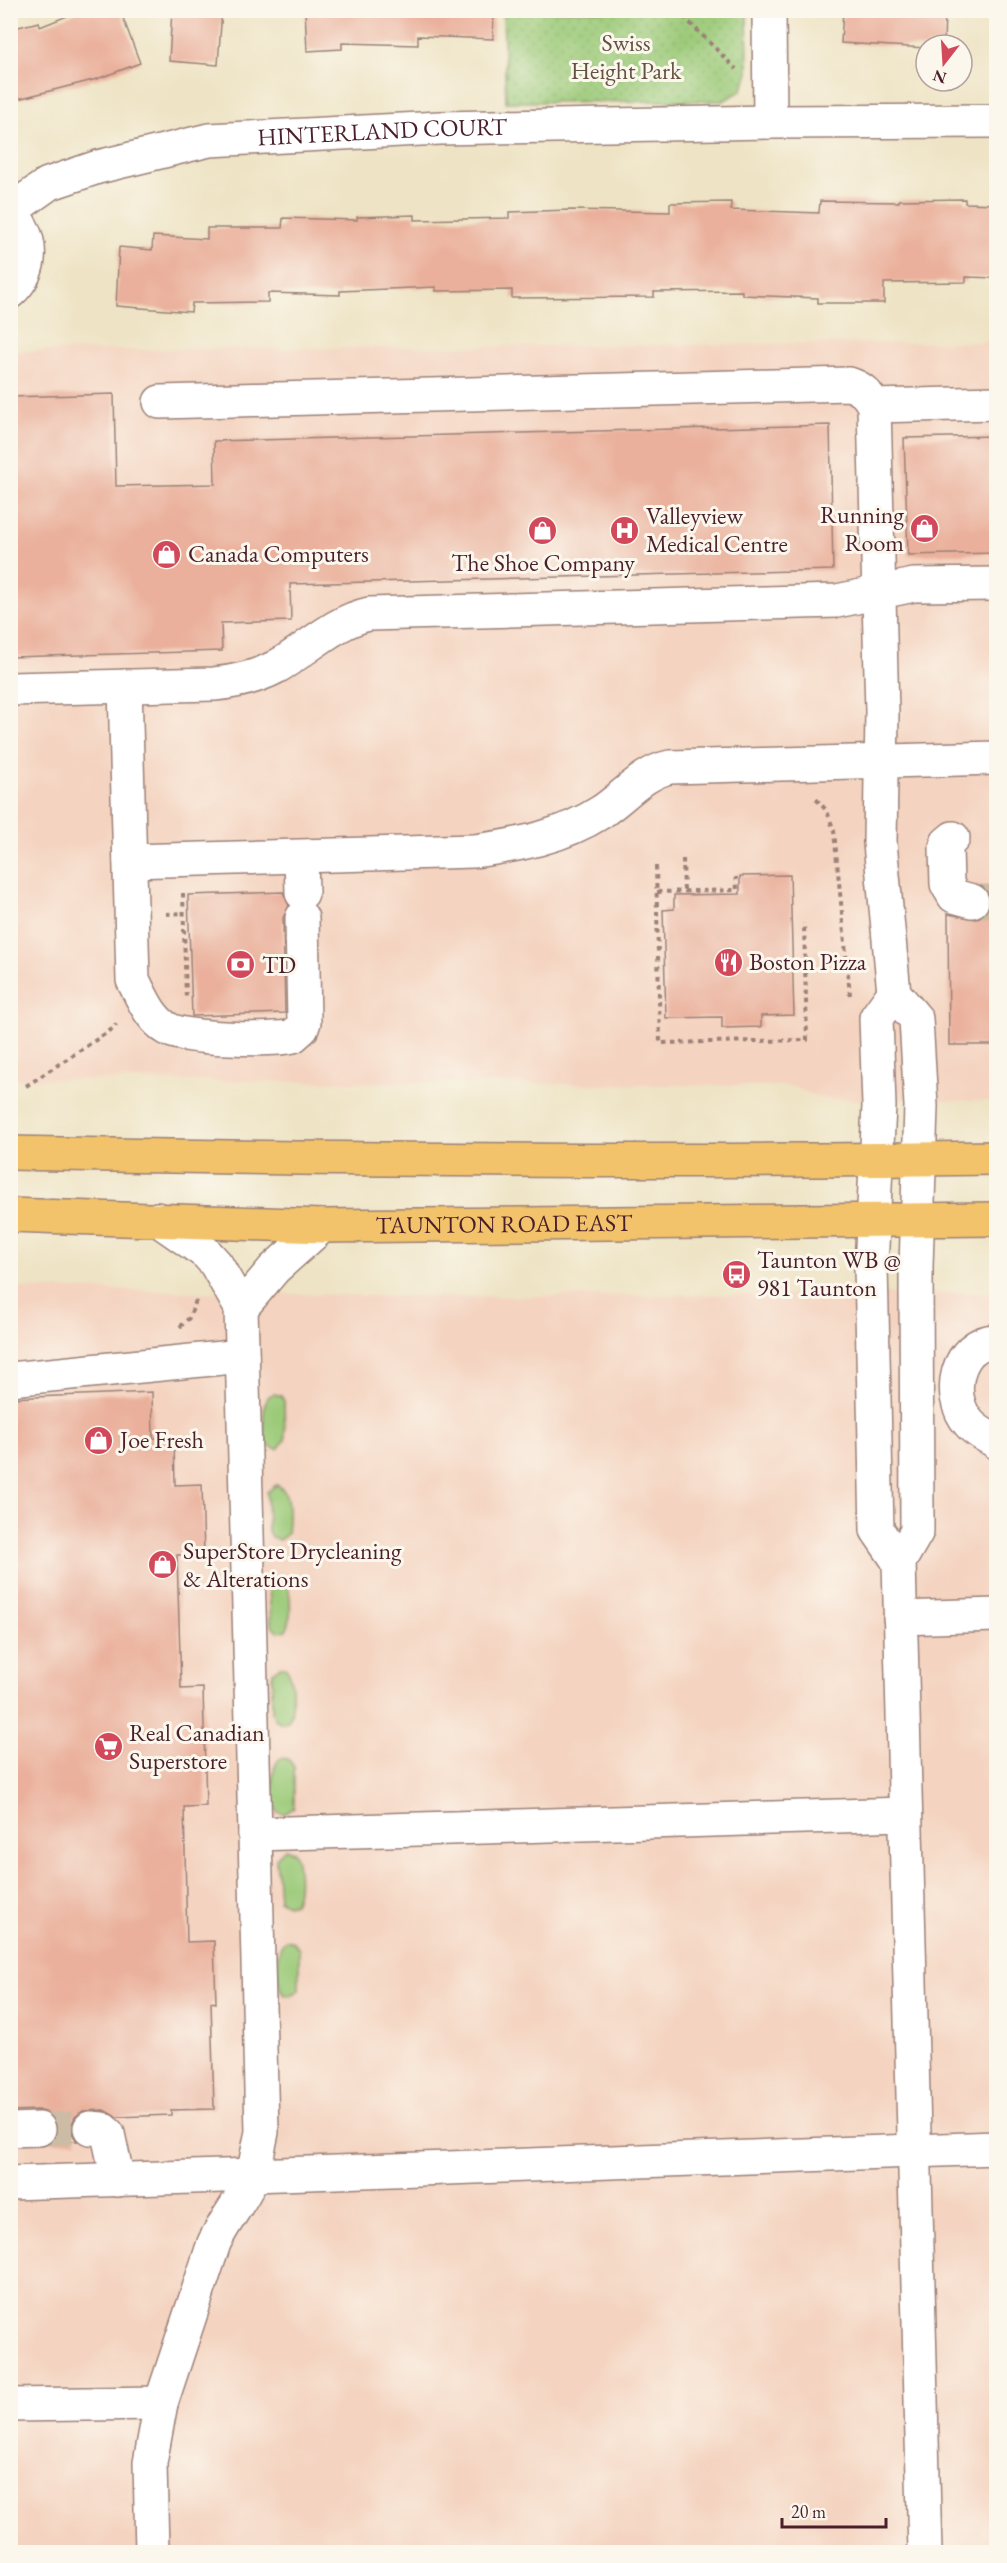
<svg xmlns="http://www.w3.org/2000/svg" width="1007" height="2563" font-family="'EB Garamond',serif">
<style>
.built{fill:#f4d3c0}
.park{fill:url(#park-dots);stroke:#737452;stroke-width:1.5}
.garden{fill:#9cca79;stroke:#737452;stroke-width:1.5}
.building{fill:#eab09b}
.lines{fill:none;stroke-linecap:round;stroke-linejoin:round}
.minor-tunnel{stroke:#cdbca5;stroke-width:33;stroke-dasharray:33 16;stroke-linecap:butt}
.minor-casing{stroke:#9c8178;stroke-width:36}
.major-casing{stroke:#9c8178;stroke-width:36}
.path{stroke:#9c8178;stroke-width:4;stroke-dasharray:4.5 4.5;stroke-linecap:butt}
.minor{stroke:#fff;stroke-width:33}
.major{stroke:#f2c36a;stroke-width:33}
.labels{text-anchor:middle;stroke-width:6;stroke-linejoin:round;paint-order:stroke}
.park-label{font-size:24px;fill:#635242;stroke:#fbf7ec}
.street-label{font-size:24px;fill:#4a1f2b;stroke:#fbf7ec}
.poi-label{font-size:24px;fill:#4a1f2b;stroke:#fbf7ec;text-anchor:start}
</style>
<defs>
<pattern id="park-dots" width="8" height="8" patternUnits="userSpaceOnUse" patternTransform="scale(1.5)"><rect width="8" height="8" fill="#9cca79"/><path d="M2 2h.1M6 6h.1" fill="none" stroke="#88ad69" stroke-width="1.8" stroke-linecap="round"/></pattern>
</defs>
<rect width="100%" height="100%" fill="#fbf7ec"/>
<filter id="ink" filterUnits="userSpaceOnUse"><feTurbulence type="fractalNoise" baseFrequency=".0167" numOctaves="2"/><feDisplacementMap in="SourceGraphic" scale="12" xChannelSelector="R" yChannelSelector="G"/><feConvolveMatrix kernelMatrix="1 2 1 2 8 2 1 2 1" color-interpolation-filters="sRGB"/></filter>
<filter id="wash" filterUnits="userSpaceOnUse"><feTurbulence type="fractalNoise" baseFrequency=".008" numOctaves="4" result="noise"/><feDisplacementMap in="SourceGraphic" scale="24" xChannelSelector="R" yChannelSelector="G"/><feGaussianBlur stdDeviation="1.35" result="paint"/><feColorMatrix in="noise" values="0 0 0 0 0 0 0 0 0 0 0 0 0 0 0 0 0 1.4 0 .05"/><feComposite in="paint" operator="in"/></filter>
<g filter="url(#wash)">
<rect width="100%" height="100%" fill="#eee3c4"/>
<!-- built -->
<g class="built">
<polygon points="996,342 996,1101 824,1099 790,1086 11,1079 10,351"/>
<polygon points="11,1288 440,1297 996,1293 996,2552 11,2552"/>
</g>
<!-- park -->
<polygon class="park" points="503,11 747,11 748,75 741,91 723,101 506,102"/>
<!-- garden -->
<g class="garden">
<path d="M274 1394 281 1396 284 1401 285 1440 278 1449 267 1446C263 1432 262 1410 267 1397Z"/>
<path d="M276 1485C292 1489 288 1520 287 1534L279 1540 271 1537 268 1531 267 1492Z"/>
<path d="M278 1576 285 1578C291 1589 293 1621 286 1630L279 1632 271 1625 269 1586 272 1579Z"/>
<path d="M279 1667H285C294 1674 294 1710 289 1720L282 1723 275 1719 272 1712V1676L273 1672Z"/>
<path d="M281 1758 288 1759 294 1767V1808L284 1814 277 1812C272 1800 269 1766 281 1758Z"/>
<path d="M285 1849 294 1852C299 1864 301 1891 294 1903L287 1905 279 1900 276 1858Z"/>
<path d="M286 1940 294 1942 299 1950V1990L290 1996 283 1994C276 1982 274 1949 286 1940Z"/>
</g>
<g id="blocks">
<!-- building -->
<g class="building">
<polygon points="82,10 120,10 140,63 97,79 10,101 10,29 39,22 40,27"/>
<polygon points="172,10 222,10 218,65 169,61"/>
<polygon points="305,10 494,10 493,39 418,36 418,45 342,43 342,49 307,51"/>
<polygon points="843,10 945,10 944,45 926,45 926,48 841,43"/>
<polygon points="965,199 965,203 996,204 996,278 966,277 966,282 884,283 884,303 818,303 818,298 742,295 742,291 654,292 654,297 512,298 512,290 436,291 436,287 340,291 340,295 268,293 268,302 192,303 191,312 116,306 119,247 152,250 153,236 207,239 207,228 282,228 283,218 357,220 357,217 415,215 415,220 509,218 509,212 571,210 670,212 670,203 731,202 731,210 819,213 820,201 899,202 899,200"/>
<polygon points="114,394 116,486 215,484 214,441 830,425 833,570 290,584 291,621 221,623 222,651 10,657 10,397"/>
<polygon points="996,436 996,553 908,555 904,438"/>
<polygon points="790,875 794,1015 761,1016 761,1027 722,1028 722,1017 666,1018 663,910 674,909 674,895 740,894 740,876"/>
<polygon points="283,892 289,906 283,918 285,1013 192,1016 188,895"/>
<polygon points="948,914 976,919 985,914 996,914 996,1045 949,1045"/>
<polygon points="152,1392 153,1438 174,1438 175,1485 202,1484 204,1555 177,1555 181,1689 203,1688 206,1806 184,1807 187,1942 214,1941 216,2003 211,2002 214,2109 171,2110 171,2115 116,2117 104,2110 83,2111 75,2117 71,2126 73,2135 77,2141 52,2142 56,2137 58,2128 55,2120 48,2113 38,2110 10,2111 10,1398"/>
</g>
</g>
</g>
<g filter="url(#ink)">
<use href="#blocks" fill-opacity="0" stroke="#9c8178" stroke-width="1.5"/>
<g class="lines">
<!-- minor-tunnel -->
<g class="minor-tunnel">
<polyline points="972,901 996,901"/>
<polyline points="39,2129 90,2128"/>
</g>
<defs>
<g id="minor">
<polyline points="769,10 770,122"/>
<path id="s1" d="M10 211 48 184 98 167 209 140 440 128 770 122 996 121"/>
<path d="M10 212C33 236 36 268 10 292"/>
<path d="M160 402 849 384C862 388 868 394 874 406L882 712 880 843 894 993 916 1019 921 1106 916 1267 917 1531 899 1562 925 2552"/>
<polyline points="874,406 996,403"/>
<path d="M125 686 133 980C142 997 150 1019 168 1029 184 1039 273 1041 293 1036L302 1028 304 1022 302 918"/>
<path d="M10 689 214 684C236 682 257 677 276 667 308 649 333 622 369 614L837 601 914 585 996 584"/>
<polyline points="953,838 947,843 946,848 947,884 954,896 972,901"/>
<polyline points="301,857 302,893"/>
<path d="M130 861 474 851C519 845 562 837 601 812 624 797 642 773 670 767L996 758"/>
<polyline points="894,993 876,1018 879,1106 871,1267 877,1530 899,1562"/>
<polyline points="157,1219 206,1253 216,1264 241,1308 255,1834 905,1814"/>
<polyline points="241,1308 274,1269 322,1226"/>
<path d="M996 1341C956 1342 945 1396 969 1423 976 1432 987 1436 996 1442"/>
<polyline points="10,1379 242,1356"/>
<polyline points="900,1618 996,1615"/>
<polyline points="90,2128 102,2129 108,2134 118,2180"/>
<polyline points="10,2130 39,2129"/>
<polyline points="10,2183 253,2175 262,2132 255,1834"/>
<path d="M10 2405 161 2403 214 2243C225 2219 243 2200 253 2175L996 2148"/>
<polyline points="152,2552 150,2463 161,2403"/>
</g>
<g id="major">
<path d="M10 1153C339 1160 668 1163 996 1158"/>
<path id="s2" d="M10 1215 322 1226 996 1219"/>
</g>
</defs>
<!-- minor casing -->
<use href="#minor" class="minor-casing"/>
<!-- major casing -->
<use href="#major" class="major-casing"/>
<!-- path -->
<g class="path">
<polyline points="677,10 736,69"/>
<polyline points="816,799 827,811 834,831 850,995"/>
<polyline points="683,859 684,892"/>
<polyline points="656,866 660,1043 807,1040 804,923"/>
<polyline points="657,892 737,890 736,877"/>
<polyline points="183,893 186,999"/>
<polyline points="166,914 183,913"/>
<polyline points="26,1086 114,1028 116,1024"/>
<polyline points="180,1327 189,1318 197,1298"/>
</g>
<!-- minor -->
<use href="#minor" class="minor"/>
<!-- major -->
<use href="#major" class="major"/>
</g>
</g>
<!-- icons -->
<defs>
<symbol id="shop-disc" viewBox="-11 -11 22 22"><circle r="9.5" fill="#d1495b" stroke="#fbf7ec"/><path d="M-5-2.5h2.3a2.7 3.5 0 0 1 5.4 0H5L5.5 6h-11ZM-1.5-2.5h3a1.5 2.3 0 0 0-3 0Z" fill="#fff"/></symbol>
<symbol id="hospital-disc" viewBox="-11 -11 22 22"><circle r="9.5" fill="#d1495b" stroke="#fbf7ec"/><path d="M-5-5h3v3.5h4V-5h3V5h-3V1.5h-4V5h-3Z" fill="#fff"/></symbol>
<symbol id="restaurant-disc" viewBox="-11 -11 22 22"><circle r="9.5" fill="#d1495b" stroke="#fbf7ec"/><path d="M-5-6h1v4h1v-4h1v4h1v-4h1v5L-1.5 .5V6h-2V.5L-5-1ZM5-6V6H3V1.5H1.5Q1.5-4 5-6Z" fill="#fff"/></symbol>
<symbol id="bank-disc" viewBox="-11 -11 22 22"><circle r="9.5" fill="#d1495b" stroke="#fbf7ec"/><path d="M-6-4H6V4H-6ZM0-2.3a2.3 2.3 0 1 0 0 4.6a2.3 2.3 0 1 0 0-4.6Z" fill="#fff"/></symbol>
<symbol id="bus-disc" viewBox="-11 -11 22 22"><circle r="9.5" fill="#d1495b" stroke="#fbf7ec"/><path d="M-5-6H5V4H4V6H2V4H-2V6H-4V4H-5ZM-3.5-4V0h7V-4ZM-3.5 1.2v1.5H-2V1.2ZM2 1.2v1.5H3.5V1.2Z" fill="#fff"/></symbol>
<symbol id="supermarket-disc" viewBox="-11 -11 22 22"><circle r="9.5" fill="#d1495b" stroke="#fbf7ec"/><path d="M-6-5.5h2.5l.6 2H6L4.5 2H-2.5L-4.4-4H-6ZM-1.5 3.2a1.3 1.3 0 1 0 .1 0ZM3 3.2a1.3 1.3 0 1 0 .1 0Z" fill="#fff"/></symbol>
</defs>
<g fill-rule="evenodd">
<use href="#shop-disc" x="908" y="512" width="33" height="33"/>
<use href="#shop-disc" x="526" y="514" width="33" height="33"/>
<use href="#hospital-disc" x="608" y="514" width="33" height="33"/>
<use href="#shop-disc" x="150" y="538" width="33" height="33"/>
<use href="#restaurant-disc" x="712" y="946" width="33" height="33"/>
<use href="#bank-disc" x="224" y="948" width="33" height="33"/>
<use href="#bus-disc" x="720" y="1258" width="33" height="33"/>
<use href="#shop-disc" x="82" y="1424" width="33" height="33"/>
<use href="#shop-disc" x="146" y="1548" width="33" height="33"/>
<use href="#supermarket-disc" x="92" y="1730" width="33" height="33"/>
</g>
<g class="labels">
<!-- park labels -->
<g class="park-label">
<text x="626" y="51">Swiss<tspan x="626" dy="28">Height Park</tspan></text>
</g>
<!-- street labels -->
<g class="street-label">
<text dy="8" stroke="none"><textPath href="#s1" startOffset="387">HINTERLAND COURT</textPath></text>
<text dy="8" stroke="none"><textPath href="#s2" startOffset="494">TAUNTON ROAD EAST</textPath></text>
</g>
<!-- poi labels -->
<g class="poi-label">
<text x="904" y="523" text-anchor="end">Running<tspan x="904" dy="28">Room</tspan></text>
<text x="646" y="524">Valleyview<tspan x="646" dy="28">Medical Centre</tspan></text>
<text x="188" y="562">Canada Computers</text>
<text x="543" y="571" text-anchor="middle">The Shoe Company</text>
<text x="749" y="970">Boston Pizza</text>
<text x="262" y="973">TD</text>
<text x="757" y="1268">Taunton WB @<tspan x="757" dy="28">981 Taunton</tspan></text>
<text x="120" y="1448">Joe Fresh</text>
<text x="183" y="1559">SuperStore Drycleaning<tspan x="183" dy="28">&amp; Alterations</tspan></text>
<text x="129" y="1741">Real Canadian<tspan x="129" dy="28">Superstore</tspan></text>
</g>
</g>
<!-- margin -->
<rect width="1007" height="2563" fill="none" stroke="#fbf7ec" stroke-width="36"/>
<!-- north arrow -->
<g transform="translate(944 63) rotate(197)"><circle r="28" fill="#fbf7ec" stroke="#b4a19f" stroke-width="1.5"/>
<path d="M0-4.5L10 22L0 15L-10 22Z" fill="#d1495b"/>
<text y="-9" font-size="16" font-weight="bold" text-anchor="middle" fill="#4a1f2b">N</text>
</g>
<!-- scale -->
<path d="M782 2518v9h104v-9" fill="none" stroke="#4a1f2b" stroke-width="3"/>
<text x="791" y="2518" font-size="18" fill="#4a1f2b" stroke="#fbf7ec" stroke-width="4.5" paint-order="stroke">20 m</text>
</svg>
